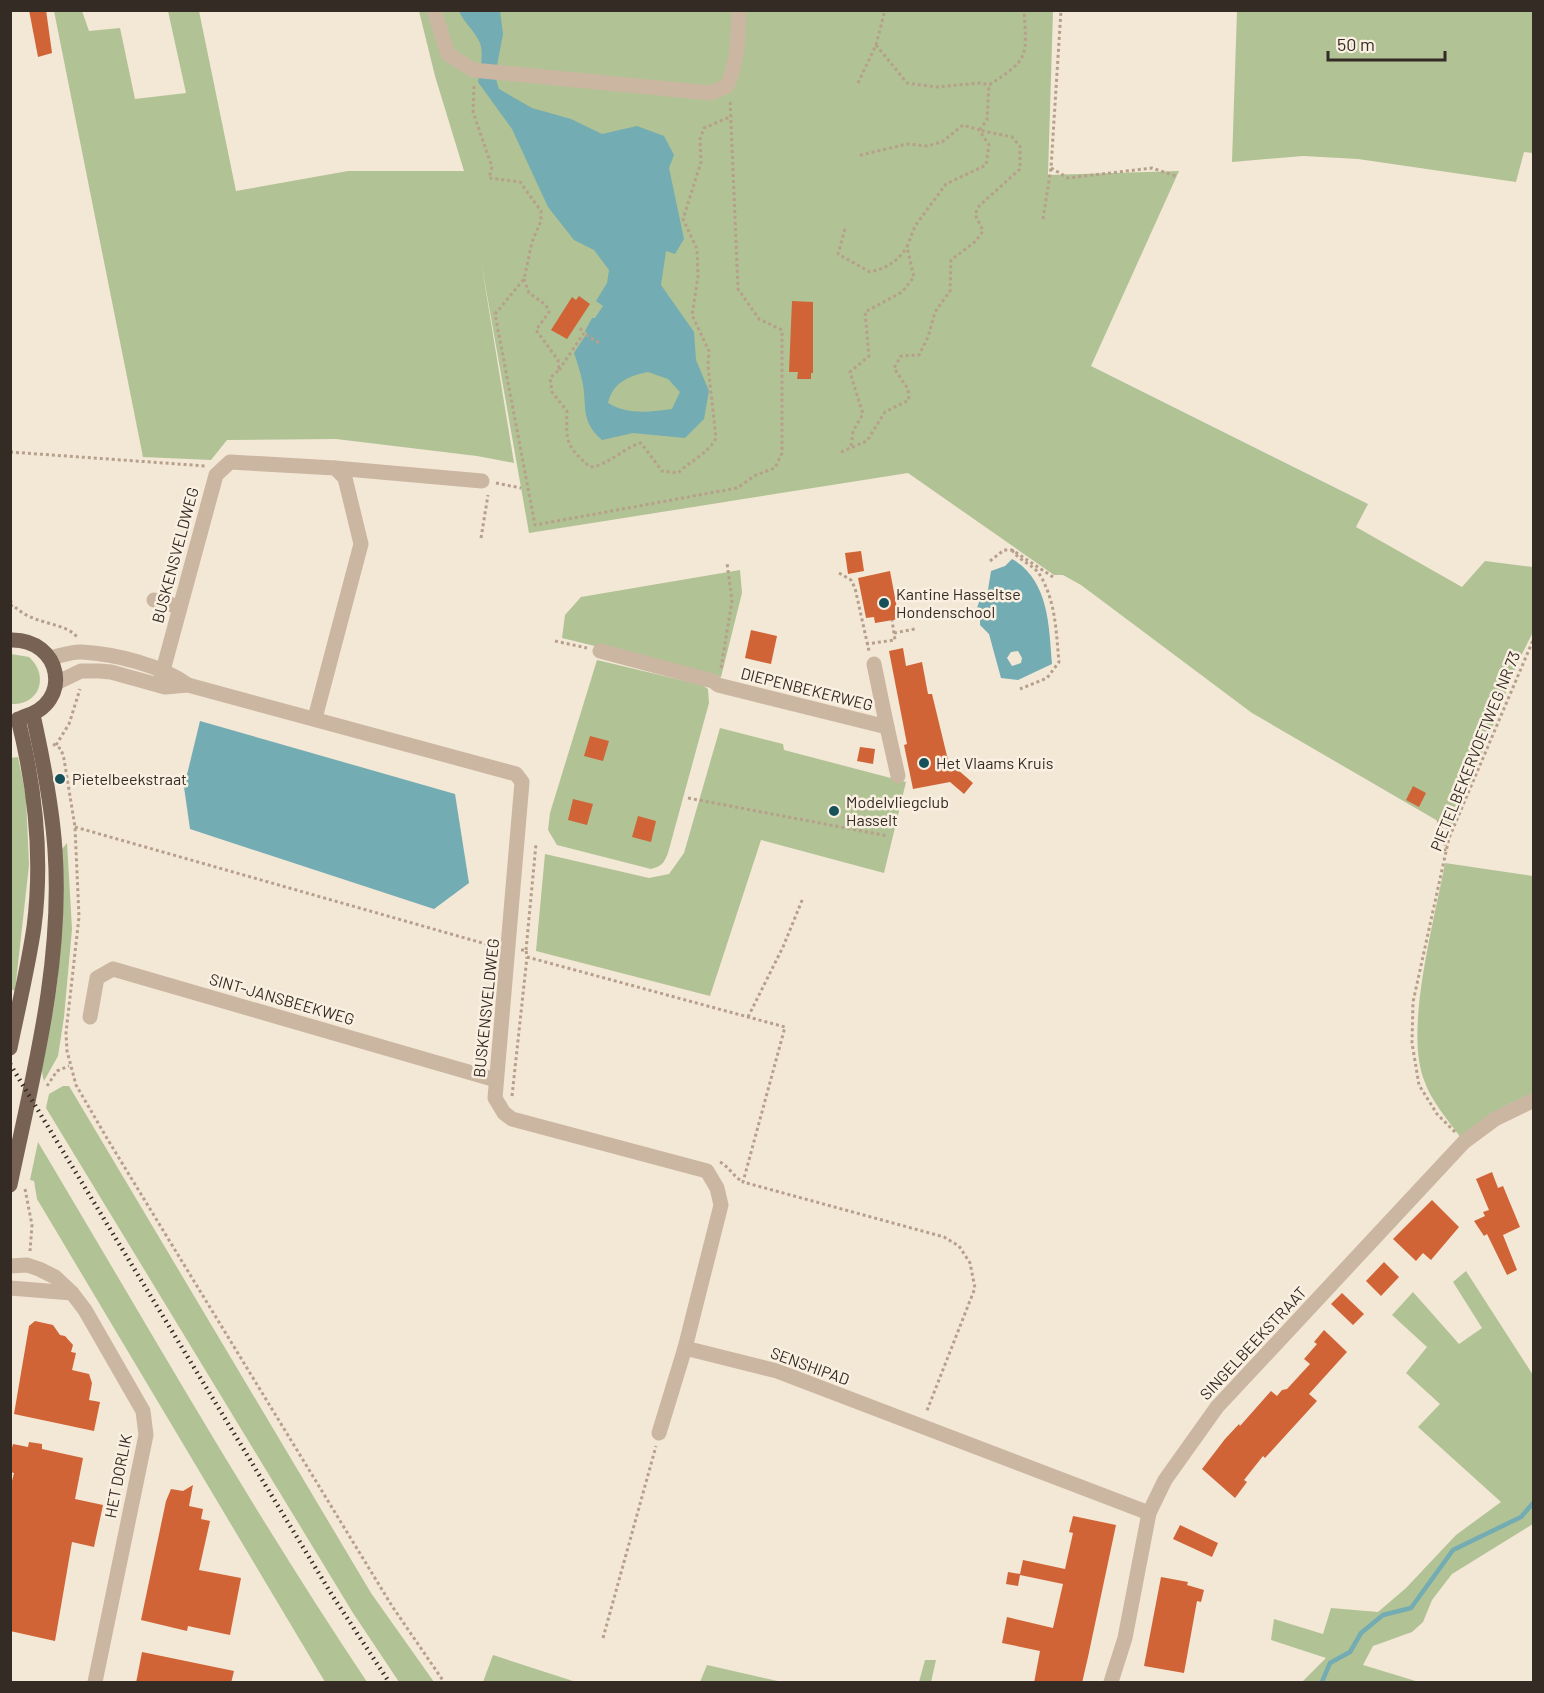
<svg xmlns="http://www.w3.org/2000/svg" width="1544" height="1693" font-family="Barlow,sans-serif">
<style>
.green{fill:#b1c295}
.water{fill:#73acb2;fill-rule:evenodd}
.lines{fill:none;stroke-linecap:round;stroke-linejoin:round}
.stream{stroke:#73acb2;stroke-width:4.5}
.building{fill:#d06437}
.path{stroke:#b7a08b;stroke-width:3;stroke-dasharray:3 3;stroke-linecap:butt}
.minor{stroke:#cbb7a1;stroke-width:15}
.major{stroke:#786254;stroke-width:15}
.rail{stroke:#352b25;stroke-width:4.5;stroke-dasharray:1.5 4.5;stroke-linecap:butt}
.poi-dot{fill:#175159;stroke:#faf0e2;stroke-width:2}
.labels{text-anchor:middle;stroke-width:5;stroke-linejoin:round;paint-order:stroke}
.street-label{font-size:16px;fill:#352b25;stroke:#faf0e2}
.poi-label{font-size:16px;fill:#352b25;stroke:#faf0e2;text-anchor:start}
</style>
<rect width="100%" height="100%" fill="#f3e7d6"/>
<!-- green -->
<g class="green">
<polygon points="54,11 82,11 89,31 120,28 135,99 186,93 168,11 199,11 236,191 348,171 464,171 435,76 419,11 1053,11 1048,175 1179,171 1091,366 1368,504 1356,527 1462,587 1485,561 1533,567 1533,632 1518,662 1450,834 1443,824 1252,713 1081,585 1063,575 1054,575 908,473 529,533 481,261 514,463 477,456 336,439 227,440 211,460 143,457"/>
<polygon points="1237,11 1533,11 1533,153 1524,152 1516,182 1358,159 1303,156 1232,162"/>
<polygon points="740,570 742,593 721,677 562,638 565,615 581,597"/>
<path d="M11 654 29 657C50 676 39 706 11 704Z"/>
<path d="M597 660 702 685 708 689 709 703 668 853C664 863 662 866 651 869L557 845 548 830 550 813Z"/>
<polygon points="720,728 783,744 784,750 906,782 884,873 761,840 710,996 536,951 545,854 649,878 669,874 684,853"/>
<polygon points="18,757 26,797 29,865 15,991 11,989 10,758"/>
<path d="M67 843 72 929 64 1017 58 1056 44 1081C36 1056 50 1030 54 1005 62 954 63 900 62 849Z"/>
<path d="M1445 863 1533 876V1093L1509 1104 1461 1138C1448 1120 1431 1101 1424 1080 1404 1028 1435 919 1445 863Z"/>
<polygon points="63,1086 69,1086 371,1593 434,1682 399,1682 353,1613 46,1108 49,1094"/>
<path d="M38 1142C146 1323 250 1507 367 1682H325L37 1199 34 1181 30 1180Z"/>
<polygon points="1466,1271 1533,1375 1533,1524 1452,1574 1432,1600 1423,1622 1412,1632 1373,1646 1363,1665 1419,1682 1302,1682 1326,1658 1271,1640 1274,1619 1323,1634 1331,1608 1378,1612 1406,1588 1456,1535 1501,1502 1418,1427 1440,1404 1406,1373 1427,1347 1392,1315 1413,1292 1459,1344 1482,1328 1453,1282"/>
<polygon points="493,1655 576,1682 483,1682"/>
<polygon points="925,1660 936,1660 931,1682 919,1682"/>
<polygon points="707,1665 782,1682 700,1682"/>
</g>
<!-- water -->
<g class="water">
<path d="M459 11H500L503 34 495 76 499 89 532 108 571 119 602 134 637 126 664 136 674 155 669 168 684 239 675 254 666 251 661 285 694 332 696 360 709 391 704 419 685 438 633 433 602 440C579 420 588 406 582 380 580 371 577 362 574 353L587 333 585 331 592 318H595L603 306 596 301 607 283 609 270 594 250 574 240 548 207 512 129 478 82C480 70 484 55 480 43 475 31 464 23 459 11ZM648 372 668 379 680 392 672 409C650 412 628 415 608 403 613 382 629 376 648 372Z"/>
<path d="M1012 559C1049 580 1049 626 1052 664L1018 680 1001 678 989 634 980 625V618L975 614 980 599 987 596 991 571 1005 566ZM1018 651 1022 658 1021 663 1012 666 1007 658 1011 652Z"/>
<polygon points="200,721 455,794 469,883 434,909 190,829 184,787"/>
</g>
<g class="lines">
<!-- stream -->
<polyline class="stream" points="1322,1682 1330,1663 1350,1652 1361,1633 1383,1615 1411,1608 1453,1550 1521,1517 1534,1502"/>
</g>
<!-- building -->
<g class="building">
<polygon points="29,10 46,10 52,53 38,57"/>
<polygon points="579,296 590,304 567,339 551,330 572,297 576,300"/>
<polygon points="792,301 813,302 813,373 811,373 811,379 797,379 798,372 789,372"/>
<polygon points="861,551 864,571 848,574 845,553"/>
<polygon points="890,571 899,619 875,623 874,617 866,618 858,578"/>
<polygon points="751,630 777,636 771,664 745,658"/>
<polygon points="903,648 906,666 922,662 928,694 932,694 947,756 950,763 973,783 964,794 950,782 913,789 904,745 907,744 889,651"/>
<polygon points="590,736 609,741 603,761 584,756"/>
<polygon points="860,747 875,749 873,764 857,761"/>
<polygon points="1413,786 1426,793 1419,807 1406,800"/>
<polygon points="573,799 593,804 587,825 568,820"/>
<polygon points="638,816 656,821 651,842 632,837"/>
<polygon points="1492,1172 1498,1188 1503,1186 1520,1227 1503,1235 1517,1270 1507,1275 1487,1234 1484,1236 1474,1221 1485,1216 1483,1212 1489,1210 1476,1179"/>
<polygon points="1432,1200 1459,1227 1431,1260 1423,1253 1416,1261 1393,1239"/>
<polygon points="1384,1262 1399,1277 1381,1296 1366,1281"/>
<polygon points="1342,1293 1364,1314 1353,1325 1331,1304"/>
<polygon points="35,1321 53,1325 60,1335 65,1336 73,1345 71,1352 76,1353 72,1370 89,1374 92,1383 89,1400 100,1402 94,1431 14,1414 29,1326"/>
<polygon points="1324,1330 1347,1352 1309,1394 1317,1401 1265,1458 1263,1456 1244,1480 1247,1482 1235,1498 1202,1469 1225,1439 1239,1424 1240,1426 1271,1391 1277,1396 1282,1390 1287,1389 1310,1364 1304,1359 1317,1344 1314,1342"/>
<polygon points="29,1442 42,1444 42,1449 83,1458 75,1499 103,1505 94,1547 72,1542 55,1641 10,1631 10,1489 14,1473 10,1472 10,1455 13,1444 28,1447"/>
<polygon points="193,1485 189,1506 203,1509 201,1519 210,1521 199,1570 241,1578 230,1635 188,1626 187,1631 141,1620 166,1501 171,1489 183,1491"/>
<polygon points="1073,1516 1116,1525 1088,1657 1082,1683 1034,1683 1040,1651 1002,1643 1007,1617 1053,1628 1063,1584 1020,1575 1018,1586 1006,1584 1008,1572 1020,1574 1023,1560 1065,1569 1073,1533 1069,1532"/>
<polygon points="1180,1525 1218,1543 1212,1557 1173,1539"/>
<polygon points="1161,1577 1188,1582 1187,1585 1204,1590 1201,1602 1197,1601 1184,1673 1144,1666"/>
<polygon points="142,1652 234,1671 231,1683 136,1683"/>
</g>
<g class="lines">
<!-- path -->
<g class="path">
<polyline points="876,45 907,83 936,87 980,83 990,85"/>
<polyline points="858,83 876,45 885,10"/>
<polyline points="474,86 473,112 492,167 489,178 520,182 541,211 541,221 532,242 524,279 495,314 535,525 737,488 756,475 775,468 782,453 782,330 759,319 738,289 730,99"/>
<polyline points="1051,168 1068,178 1152,168 1176,176"/>
<polyline points="1043,219 1051,168 1061,10"/>
<path d="M845 229 838 254 870 272C887 268 897 262 907 247"/>
<path d="M524 279 529 293 546 305 549 312 536 330 558 360 559 370 550 378 552 392 567 411C566 442 566 446 590 467 609 465 623 448 641 443L662 471 678 473C690 461 709 453 716 438L708 366 709 351 692 315 698 277 697 249 683 219 701 162 700 139 704 128 732 116"/>
<polyline points="586,335 599,343"/>
<polyline points="559,370 584,333 579,327"/>
<polyline points="851,446 853,431 863,414 850,372 869,356 865,312 902,292 914,277 907,247 915,226 946,184 986,165 989,145 979,130 963,125 942,142 927,146 907,144 857,156"/>
<polyline points="10,452 206,466"/>
<path d="M841 452 867 441 885 412 909 400 908 389 894 368 901 356 919 355 928 337 935 312 950 291 951 260 976 241 983 231 975 214 979 206 1020 169V146L1012 137 979 130 987 120 989 85C1029 59 1027 58 1024 10"/>
<polyline points="496,483 521,488"/>
<polyline points="481,538 488,495"/>
<path d="M1012 550C1019 561 1033 564 1040 575 1056 602 1056 632 1059 662L1047 678 1020 689"/>
<polyline points="990,561 1004,550 1012,550 1053,577"/>
<polyline points="839,573 851,580 855,588 869,651"/>
<polyline points="10,600 13,605"/>
<path d="M10 606 13 605C33 626 65 621 78 638"/>
<polyline points="894,633 915,629"/>
<polyline points="555,641 587,648"/>
<polyline points="866,644 895,640 892,620"/>
<polyline points="721,668 732,601 727,563"/>
<polyline points="53,744 61,749 64,759 75,827 79,917 66,1033 67,1051 76,1085 108,1140 392,1606 444,1682"/>
<polyline points="56,745 69,724 80,689"/>
<polyline points="688,798 888,836"/>
<polyline points="1438,820 1445,835 1445,851"/>
<polyline points="75,827 493,946"/>
<polyline points="521,950 526,950 527,957 785,1027 743,1182 944,1237 959,1246 970,1263 975,1288 926,1413"/>
<polyline points="526,950 536,844"/>
<polyline points="748,1017 783,947 803,898"/>
<polyline points="47,1086 57,1071 69,1066"/>
<polyline points="512,1096 527,957"/>
<polyline points="1455,1132 1437,1114 1419,1085 1412,1043 1413,1002 1449,838 1534,638"/>
<path d="M720 1162C729 1167 733 1176 743 1182"/>
<polyline points="25,1189 32,1225 30,1251"/>
<polyline points="603,1638 656,1446"/>
</g>
<!-- minor -->
<g class="minor">
<path d="M434 10 448 54 473 70 710 93 727 86C738 61 738 38 739 10"/>
<polyline points="335,468 482,481"/>
<polyline points="154,600 180,607"/>
<polyline points="600,651 713,681 718,685 887,727 874,664"/>
<path d="M50 658C60 656 72 651 82 652 116 654 160 665 188 685"/>
<polyline points="56,683 81,671 99,671 111,672 165,687 188,685 516,774 522,782 495,1098 504,1113 512,1119 707,1171 717,1188 721,1205 685,1348 659,1433"/>
<polyline points="159,685 216,475 230,462 335,468 345,478 361,544 315,718"/>
<polyline points="887,727 898,776"/>
<polyline points="90,1017 97,978 113,969 496,1080"/>
<polyline points="10,1266 27,1265 39,1269 55,1277 72,1293 85,1310 143,1411 146,1435 95,1682"/>
<polyline points="10,1288 72,1293"/>
<polyline points="685,1348 777,1371 1149,1513"/>
<polyline points="1111,1682 1125,1638 1149,1513 1165,1480 1217,1407 1464,1142 1495,1119 1534,1100"/>
</g>
<!-- major -->
<g class="major">
<path d="M10 640C62 638 74 704 23 717"/>
<path d="M10 1048C18 1008 28 968 34 927 43 857 35 786 18 719"/>
<path d="M10 1185C33 1075 63 964 55 850 52 805 43 760 33 715"/>
</g>
<!-- rail -->
<polyline class="rail" points="10,1064 332,1595 389,1682"/>
</g>
<!-- markers -->
<g class="poi-dot">
<circle cx="884" cy="603" r="6"/>
<circle cx="924" cy="763" r="6"/>
<circle cx="60" cy="779" r="6"/>
<circle cx="834" cy="811" r="6"/>
</g>
<g class="labels">
<!-- street labels -->
<g class="street-label">
<text transform="translate(175 555) rotate(-75)" y="6">BUSKENSVELDWEG</text>
<text transform="translate(807 689) rotate(14)" y="6">DIEPENBEKERWEG</text>
<text transform="translate(1475 751) rotate(-68)" y="6">PIETELBEKERVOETWEG NR 73</text>
<text transform="translate(282 999) rotate(16)" y="6">SINT-JANSBEEKWEG</text>
<text transform="translate(486 1008) rotate(-84)" y="6">BUSKENSVELDWEG</text>
<text transform="translate(1253 1343) rotate(-47)" y="6">SINGELBEEKSTRAAT</text>
<text transform="translate(810 1366) rotate(20)" y="6">SENSHIPAD</text>
<text transform="translate(118 1476) rotate(-79)" y="6">HET DORLIK</text>
</g>
<!-- poi labels -->
<g class="poi-label">
<text x="896" y="600">Kantine Hasseltse<tspan x="896" dy="18">Hondenschool</tspan></text>
<text x="936" y="769">Het Vlaams Kruis</text>
<text x="72" y="785">Pietelbeekstraat</text>
<text x="846" y="808">Modelvliegclub<tspan x="846" dy="18">Hasselt</tspan></text>
</g>
</g>
<!-- border -->
<rect width="1544" height="1693" fill="none" stroke="#352b25" stroke-width="24"/>
<!-- scale -->
<path d="M1328 51v9h117v-9" fill="none" stroke="#352b25" stroke-width="3"/>
<text x="1337" y="51" font-size="18" fill="#352b25" stroke="#faf0e2" stroke-width="4.5" paint-order="stroke">50 m</text>
</svg>
